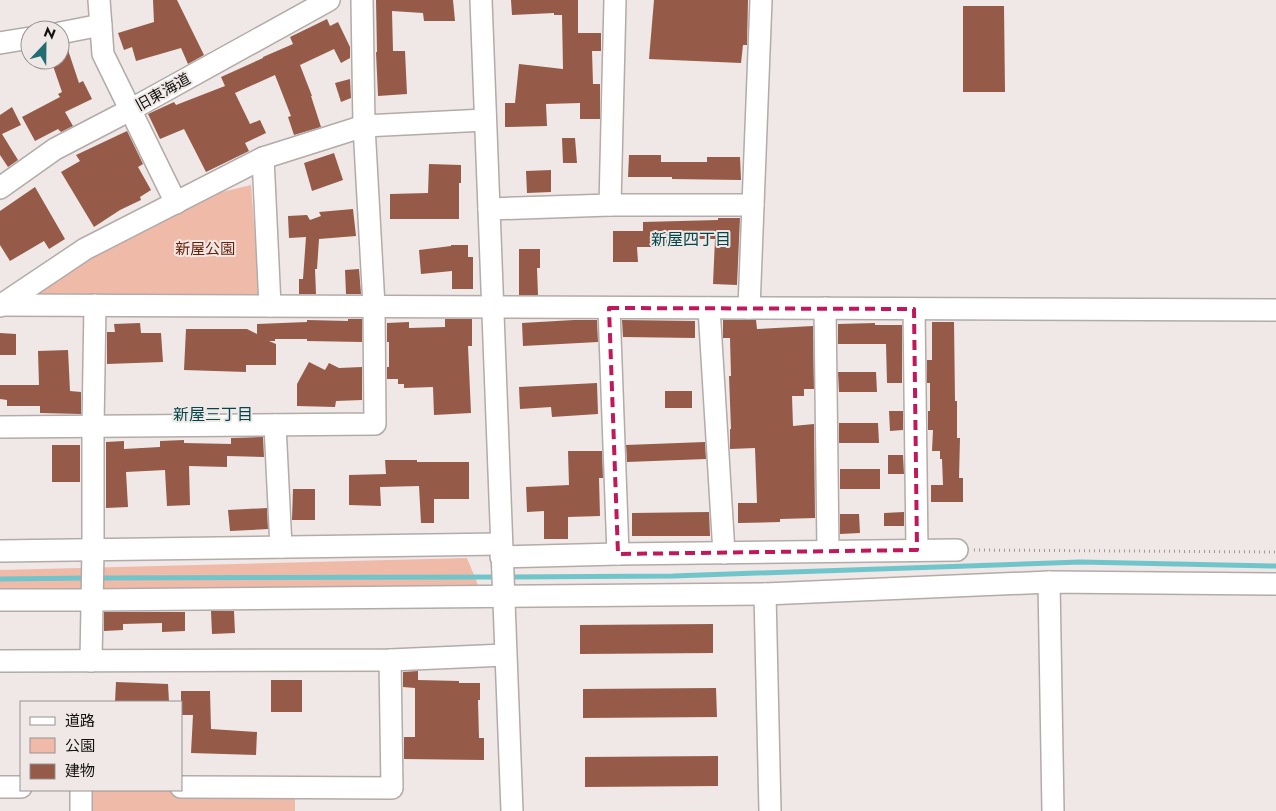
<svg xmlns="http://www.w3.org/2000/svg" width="1276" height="811" font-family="Jost,'Noto Sans JP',sans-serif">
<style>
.green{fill:#f0baa9}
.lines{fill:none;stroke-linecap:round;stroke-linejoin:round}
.stream{stroke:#70c5ca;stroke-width:5}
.building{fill:#955a48}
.minor-casing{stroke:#b2aba9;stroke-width:24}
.path{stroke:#9f9a98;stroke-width:3;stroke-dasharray:1 4;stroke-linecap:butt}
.minor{stroke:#fff;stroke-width:21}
.marked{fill:none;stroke:#c2185b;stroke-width:4;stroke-dasharray:10 6;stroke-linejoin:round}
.labels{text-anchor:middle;stroke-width:4;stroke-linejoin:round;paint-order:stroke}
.street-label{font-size:15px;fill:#131110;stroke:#efe8e6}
.park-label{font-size:15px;fill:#691e04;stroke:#efe8e6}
.neighbourhood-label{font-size:16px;fill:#03464a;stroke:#efe8e6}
</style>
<rect width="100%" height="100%" fill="#efe8e6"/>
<!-- green -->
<g class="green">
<polygon points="251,185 260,299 1,305 176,203"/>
<polygon points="467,558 481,592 470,597 96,588 0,589 0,570"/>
<polygon points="295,788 295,811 86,811 87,790 181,790"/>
</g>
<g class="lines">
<!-- stream -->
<g class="stream">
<polyline points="507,577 673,576 1080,562 1276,566"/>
<polyline points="97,578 498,577"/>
<polyline points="0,579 88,578"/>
</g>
</g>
<!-- building -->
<g class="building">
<polygon points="153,0 177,0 204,55 188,64 181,48 136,61 132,47 124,50 118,33 154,22"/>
<polygon points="376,0 453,0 455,21 424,21 423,13 392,11 393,51 405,51 407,94 378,96 376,52 377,52"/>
<polygon points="511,0 578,0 578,33 601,33 601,51 592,51 593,84 600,84 600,119 580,119 580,103 546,104 547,126 505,127 505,103 515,103 519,64 563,69 562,15 554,15 554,13 512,15"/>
<polygon points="654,0 748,0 747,45 743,45 741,63 649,59"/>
<polygon points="963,6 1004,6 1005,92 963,92"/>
<polygon points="327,19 330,26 338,22 350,47 350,58 341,63 334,49 300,65 312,96 311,96 321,127 294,135 288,117 291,116 275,75 235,93 250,124 260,120 266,133 245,143 249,151 206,172 184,129 160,139 148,114 174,102 176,105 225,86 221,77 263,58 263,57 293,44 290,37"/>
<polygon points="66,44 79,83 83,81 92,99 65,112 73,126 61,132 58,129 35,141 22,117 60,97 58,94 62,92 51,60 60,60 60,45"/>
<polygon points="350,79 351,98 341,102 335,83"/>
<polygon points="12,107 21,125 2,134 18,160 8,167 0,155 0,115"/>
<polygon points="127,131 143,164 138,167 151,190 140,197 141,200 120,210 94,227 61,172 80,161 76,155"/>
<polygon points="562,138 575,138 577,163 563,163"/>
<polygon points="334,153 343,180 312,191 304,163"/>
<polygon points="629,155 661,155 661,162 707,162 707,157 740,157 741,180 672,179 672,177 628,177"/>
<polygon points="429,164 461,165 461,183 459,183 459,219 390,219 390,194 428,193"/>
<polygon points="551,170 551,192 527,193 526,171"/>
<polygon points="35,187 65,239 49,249 44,241 10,261 0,245 0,211"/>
<polygon points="353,209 356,236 319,239 317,269 315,269 316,294 299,294 299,279 303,279 306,237 289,238 288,216 307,215 310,220 321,216 319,212"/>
<polygon points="718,218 740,218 737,285 713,284 715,239 672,239 672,247 637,247 638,262 613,262 613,231 643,231 643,222 718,220"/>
<polygon points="451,245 468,245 468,257 473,257 473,289 452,289 452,271 421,274 419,250 451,246"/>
<polygon points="519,249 540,249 540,268 537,268 538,295 519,295"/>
<polygon points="359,269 361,294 346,294 345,270"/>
<polygon points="348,319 362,319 362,342 307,341 307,339 275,339 275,341 269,341 276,344 276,365 246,365 246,372 184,370 186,329 247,329 257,334 257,324 307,322 307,320 348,321"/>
<polygon points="445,319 472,319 472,346 468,346 471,413 434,415 433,387 404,388 404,384 398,384 398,379 387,379 387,367 389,367 389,342 387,342 387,323 409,322 409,328 445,327"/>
<polygon points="574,320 597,320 598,342 523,346 522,323"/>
<polygon points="622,320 695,321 695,338 623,337"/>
<polygon points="723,320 756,320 757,329 813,326 814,389 804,389 804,396 792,396 793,426 814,424 815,518 780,519 780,522 738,523 738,503 757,503 755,448 730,449 730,429 731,429 729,376 731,376 730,338 723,338"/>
<polygon points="932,322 954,322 955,401 957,401 957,438 960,438 959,478 963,478 963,502 931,502 931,485 943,485 942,459 940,459 940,451 932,451 933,430 928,430 928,411 930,411 930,383 927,383 927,360 932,360"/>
<polygon points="140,323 141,333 161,333 163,362 107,364 107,332 115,332 114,324"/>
<polygon points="875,323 875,325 902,325 902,383 887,383 886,344 838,344 838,324"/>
<polygon points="0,333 16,334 16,355 0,355"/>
<polygon points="68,350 70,391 81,392 81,414 40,413 40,406 7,406 7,400 0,399 0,385 39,385 38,351"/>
<polygon points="309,362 325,370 329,363 339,368 362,367 362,400 336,401 335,407 297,406 297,384"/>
<polygon points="838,372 876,372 877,392 839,392"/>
<polygon points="597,383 598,414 552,417 551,407 520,409 519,387"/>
<rect x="665" y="391" width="27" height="17"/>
<polygon points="889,411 903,411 903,430 890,431"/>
<polygon points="839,423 878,423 879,443 839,443"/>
<polygon points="263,437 264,457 227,456 227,467 189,466 190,505 167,506 165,470 126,472 128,507 106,508 106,442 124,441 124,449 160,447 160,441 184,440 184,443 231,444 231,438"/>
<polygon points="705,442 706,459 627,462 626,445"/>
<rect x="52" y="445" width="28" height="37"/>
<polygon points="568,451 602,451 603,478 599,478 600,516 568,517 568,539 544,539 544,511 527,512 526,487 569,485"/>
<polygon points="888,455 903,455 904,474 888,474"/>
<polygon points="385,460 417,460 417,462 469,462 469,499 434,499 434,523 421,523 419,486 380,487 381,506 349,505 349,475 386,474"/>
<rect x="840" y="469" width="40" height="20"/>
<polygon points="293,489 315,489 315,520 292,520"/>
<polygon points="267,508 268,529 230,531 228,510"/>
<polygon points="709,512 710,536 632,536 632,513"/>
<polygon points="904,512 904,526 884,526 884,513"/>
<polygon points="840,514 859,514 860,533 840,534"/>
<polygon points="211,611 234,611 235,633 212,634"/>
<polygon points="104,612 185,612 185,631 162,632 162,623 123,624 123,630 104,631"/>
<polygon points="713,624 713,653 580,654 580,625"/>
<polygon points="418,671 418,680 459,681 459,683 480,683 480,700 478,700 479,738 484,738 484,760 404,759 404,737 415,737 415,688 403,687 403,672"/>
<rect x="271" y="680" width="31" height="32"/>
<polygon points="116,682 168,684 169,702 115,702"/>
<polygon points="716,688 717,717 583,718 583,689"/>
<polygon points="181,691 210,691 211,729 257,732 256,755 191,753 193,715 181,715"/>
<polygon points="718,756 718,786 585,787 585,757"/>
</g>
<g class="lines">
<defs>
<g id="minor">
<polyline points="99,0 103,54 176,203"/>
<path d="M481 0C492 270 501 541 512 811"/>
<polyline points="615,0 610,205 753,205"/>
<polyline points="60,33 101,25"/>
<polyline points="0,43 30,38"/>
<polyline points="263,158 270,306"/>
<polyline points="0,188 55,149 130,110 329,0"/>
<polyline points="489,209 610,205"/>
<polyline points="1,305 1276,310"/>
<polyline points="0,306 85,249 263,158 364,126 485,120"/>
<polyline points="609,308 618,554 957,550"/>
<polyline points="709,308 724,553"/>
<polyline points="749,308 761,0"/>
<polyline points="825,308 828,551"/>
<polyline points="914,309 917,550"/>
<polyline points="275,425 281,547"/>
<polyline points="0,427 375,424 374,306 364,126 362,0"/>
<polyline points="0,551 501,544"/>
<polyline points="501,557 618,554"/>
<polyline points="1049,582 1053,811"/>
<polyline points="765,594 770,811"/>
<polyline points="0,600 92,600 765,594 1049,582 1276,584"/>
<polyline points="0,661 390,660 505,655"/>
<polyline points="91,661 93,550 93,427 95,305"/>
<polyline points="0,787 21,787"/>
<polyline points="181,787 392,788 390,660"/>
<polyline points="81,811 81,790"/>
</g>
</defs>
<!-- minor casing -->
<use href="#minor" class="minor-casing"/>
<!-- path -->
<polyline class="path" points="974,550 1276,552"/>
<!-- minor -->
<use href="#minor" class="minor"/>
</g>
<!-- marked area -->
<path class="marked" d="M609 308 914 309 917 550 618 554Z"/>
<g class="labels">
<!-- street labels -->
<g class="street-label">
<text transform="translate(163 92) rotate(-29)" y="5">旧東海道</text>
</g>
<!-- park labels -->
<g class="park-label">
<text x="205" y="254">新屋公園</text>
</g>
<!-- neighbourhood labels -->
<g class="neighbourhood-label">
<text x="691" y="245">新屋四丁目</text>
<text x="213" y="420">新屋三丁目</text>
</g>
</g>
<!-- legend -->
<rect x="20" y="701" width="162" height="90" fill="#efe8e6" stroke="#979290"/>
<rect x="30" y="717" width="25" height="8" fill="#ffffff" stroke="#979290"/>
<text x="65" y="726" font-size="15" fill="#131110">道路</text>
<rect x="30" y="738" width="25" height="15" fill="#f0baa9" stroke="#979290"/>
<text x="65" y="751" font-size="15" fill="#131110">公園</text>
<rect x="30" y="764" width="25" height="15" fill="#955a48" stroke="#979290"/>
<text x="65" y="776" font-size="15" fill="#131110">建物</text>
<!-- north arrow -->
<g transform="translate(45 45) rotate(22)"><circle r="24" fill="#efe8e6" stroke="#979290"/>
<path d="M0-4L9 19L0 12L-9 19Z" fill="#226d72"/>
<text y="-8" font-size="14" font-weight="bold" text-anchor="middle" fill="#131110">N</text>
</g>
</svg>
